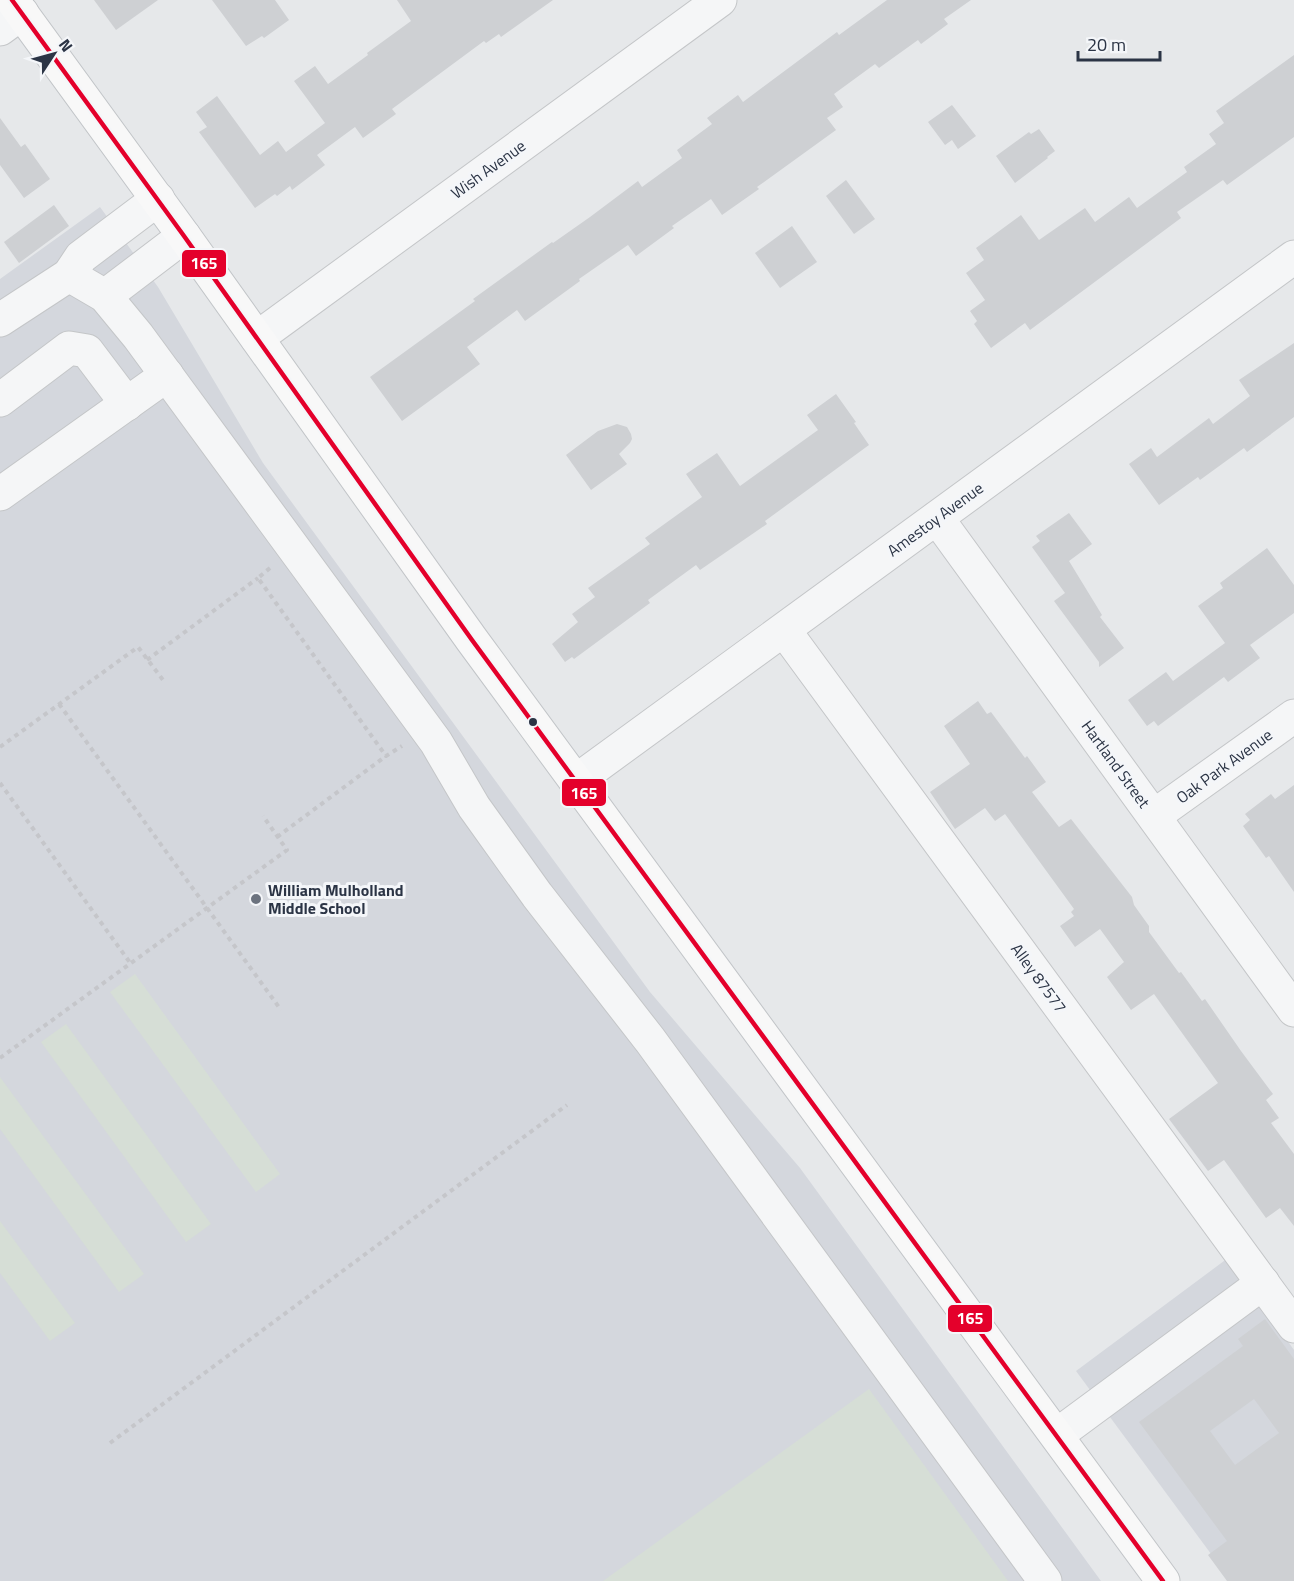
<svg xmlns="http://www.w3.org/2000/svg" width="1294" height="1581" font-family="'Titillium Web',sans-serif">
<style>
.built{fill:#d4d7dd}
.green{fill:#d6ded6}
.building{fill:#ced0d3;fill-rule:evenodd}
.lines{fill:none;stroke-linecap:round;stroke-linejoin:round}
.minor-casing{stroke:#c4c6c8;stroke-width:35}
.major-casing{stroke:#c2c5c8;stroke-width:35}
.path{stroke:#c5c6ca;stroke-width:4;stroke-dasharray:4.5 4.5;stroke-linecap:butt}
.minor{stroke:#f5f6f7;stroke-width:33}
.major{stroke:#f8f8f8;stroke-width:33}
.bus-1-casing{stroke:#f4f6f9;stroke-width:9}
.bus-1{stroke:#e4002b;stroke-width:4.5}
.bus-dot{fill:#2b3445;stroke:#f4f6f9;stroke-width:2}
.poi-dot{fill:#6c737f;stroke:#f4f6f9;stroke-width:2}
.labels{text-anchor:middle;stroke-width:6;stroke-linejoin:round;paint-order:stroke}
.street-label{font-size:16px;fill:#2b3445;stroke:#f4f6f9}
.poi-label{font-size:16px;font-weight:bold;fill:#2b3445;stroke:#f4f6f9;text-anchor:start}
.line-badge{stroke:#f4f6f9;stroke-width:2}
.badge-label{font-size:16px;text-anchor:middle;font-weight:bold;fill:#fff}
</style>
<rect width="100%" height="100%" fill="#e6e8ea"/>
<!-- built -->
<g class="built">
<polygon points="100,207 158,287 263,463 650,992 800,1168 1101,1581 0,1581 0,279"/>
<polygon points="1228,1258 1294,1350 1294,1581 1231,1581 1076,1371"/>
</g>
<!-- green -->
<g class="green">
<polygon points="135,974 280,1174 256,1192 110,992"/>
<polygon points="66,1024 211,1224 186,1242 41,1042"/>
<polygon points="0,1077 144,1274 119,1292 0,1129"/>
<polygon points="0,1221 75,1323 50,1341 0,1273"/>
<polygon points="869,1389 1008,1581 603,1581"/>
</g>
<!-- building -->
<g class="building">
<polygon points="94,0 158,0 116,30"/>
<polygon points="212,0 275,0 289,20 264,38 262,36 246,46"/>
<polygon points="397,0 553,0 501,37 499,34 486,43 484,41 392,109 396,114 363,138 355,127 317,155 325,165 292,190 290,186 277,196 275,194 255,208 199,132 207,127 196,112 217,96 260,155 278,141 286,152 325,123 294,81 315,66 328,84 368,55 367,53 411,21"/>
<polygon points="887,0 971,0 944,19 948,24 921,44 918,40 879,68 875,64 834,94 843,107 827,118 836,130 757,187 759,189 722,215 711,199 672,226 674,228 636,256 628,245 579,279 580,281 525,321 517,310 467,347 480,364 402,421 370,377 475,301 473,299 552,242 553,243 590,217 638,181 642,187 682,158 677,150 712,124 707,118 738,95 743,102 837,32 839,35"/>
<polygon points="1294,55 1294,137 1227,185 1223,180 1177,212 1181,218 1030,330 1025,323 991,348 974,324 977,321 970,311 985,300 966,273 984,260 976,248 1021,215 1039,240 1085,208 1095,222 1129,197 1137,208 1187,172 1184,167 1216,144 1209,134 1224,123 1216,111"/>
<polygon points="952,105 976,136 958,149 952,140 945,145 928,122"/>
<polygon points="0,118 21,147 25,144 50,179 24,198 0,165"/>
<polygon points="1039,129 1055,151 1047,157 1048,158 1015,183 996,156 1029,132 1031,134"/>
<polygon points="846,180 875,219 854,234 826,196"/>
<polygon points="54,205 69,226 19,263 4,242"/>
<polygon points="792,226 817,262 780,288 755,253"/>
<polygon points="1294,343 1294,417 1247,452 1244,448 1200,480 1198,477 1159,505 1129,464 1151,448 1157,457 1209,418 1213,424 1250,396 1239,380"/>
<polygon points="836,394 856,422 854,423 869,445 765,521 767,524 700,570 696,565 648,600 650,603 574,659 572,657 565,662 552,644 578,622 572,614 595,597 588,588 650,544 645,538 702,497 686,474 717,453 740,486 818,430 807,415"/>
<polygon points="617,424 627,427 631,434 632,439 630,443 619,454 627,464 591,490 566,455 598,431"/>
<polygon points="1069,513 1092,544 1069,561 1102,615 1100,617 1124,648 1099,667 1099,662 1054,601 1065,593 1032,547 1040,541 1036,536"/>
<polygon points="1267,548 1294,585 1294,613 1250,645 1260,658 1228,682 1224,677 1158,726 1154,721 1147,726 1128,700 1166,672 1173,681 1225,643 1198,606 1223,588 1220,583"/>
<polygon points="978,701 987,714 991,712 1025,758 1027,756 1046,782 1032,792 1059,827 1071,819 1132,897 1134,905 1149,926 1149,932 1179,973 1181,972 1202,1001 1205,999 1241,1051 1273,1094 1266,1100 1279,1118 1271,1123 1294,1154 1294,1226 1280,1208 1266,1218 1224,1160 1208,1171 1169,1119 1218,1083 1154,994 1131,1010 1107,977 1124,962 1100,929 1075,947 1060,926 1074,916 1071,912 1074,909 1005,814 995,821 985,808 955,829 930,792 970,764 944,726"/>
<polygon points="1294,785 1294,892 1269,856 1266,858 1243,826 1250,820 1245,814 1271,794 1275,799"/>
<path d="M1265 1319 1294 1359V1581H1227L1208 1555 1227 1541 1139 1422 1243 1346 1238 1339ZM1254 1399 1279 1433 1235 1465 1210 1431Z"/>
</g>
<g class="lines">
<defs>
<g id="minor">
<polyline points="0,29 22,13"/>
<polyline points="69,275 105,296 138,336 436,742 474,807 537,895 650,1040 1045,1581"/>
<polyline points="105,296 184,236"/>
<polyline points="0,320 69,275 81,257 158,199"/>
<polyline points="257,338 720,0"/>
<polyline points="0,400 69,348 87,351 127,404"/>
<polyline points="0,494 167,375"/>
<polyline points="937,518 1294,1010"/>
<polyline points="784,630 1294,1326"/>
<polyline points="576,781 1294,257"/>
<polyline points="1154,816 1294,716"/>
<polyline points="1057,1435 1263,1283"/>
</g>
<polyline id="major" points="12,0 184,236 472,640 1163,1581"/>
</defs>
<!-- minor casing -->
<use href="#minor" class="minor-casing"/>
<!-- major casing -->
<use href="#major" class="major-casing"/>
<!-- path -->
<g class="path">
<polyline points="270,568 258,578 386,756 402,746"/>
<polyline points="147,660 258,578"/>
<polyline points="59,704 281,1010"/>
<polyline points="0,747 138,647 163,680"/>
<polyline points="0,783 131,964"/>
<polyline points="277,837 386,756"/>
<polyline points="0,1058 287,850 263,816"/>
<polyline points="110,1443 567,1105"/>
</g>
<!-- minor -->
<use href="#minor" class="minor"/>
<!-- major -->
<use href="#major" class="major"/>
<defs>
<polyline id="bus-1" points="12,0 184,236 472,640 1163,1581"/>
</defs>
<!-- bus-1 casing -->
<use href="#bus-1" class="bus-1-casing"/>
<!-- bus-1 -->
<use href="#bus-1" class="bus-1"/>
</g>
<!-- markers -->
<circle class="bus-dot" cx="533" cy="722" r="5"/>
<circle class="poi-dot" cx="256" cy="899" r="6"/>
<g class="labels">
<!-- street labels -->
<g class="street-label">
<text transform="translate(488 169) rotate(-36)" y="6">Wish Avenue</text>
<text transform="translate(935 519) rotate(-36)" y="6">Amestoy Avenue</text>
<text transform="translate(1116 764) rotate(54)" y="6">Hartland Street</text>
<text transform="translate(1224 766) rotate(-36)" y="6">Oak Park Avenue</text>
<text transform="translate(1039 978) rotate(54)" y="6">Alley 87577</text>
</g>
<!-- poi labels -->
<g class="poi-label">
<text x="268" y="896">William Mulholland<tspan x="268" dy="18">Middle School</tspan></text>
</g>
</g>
<g class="line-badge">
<rect x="181" y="249" width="46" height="29" rx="6" fill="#e4002b"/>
<rect x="561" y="778" width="46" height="29" rx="6" fill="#e4002b"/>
<rect x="947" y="1304" width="46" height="29" rx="6" fill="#e4002b"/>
</g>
<g class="badge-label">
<text x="204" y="269">165</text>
<text x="584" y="799">165</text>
<text x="970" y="1324">165</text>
</g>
<!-- north arrow -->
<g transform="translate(54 54) rotate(54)" stroke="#f4f6f9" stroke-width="4.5" paint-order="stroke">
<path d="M0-4.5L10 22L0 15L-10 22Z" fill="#2b3445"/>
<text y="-9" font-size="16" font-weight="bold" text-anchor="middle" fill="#2b3445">N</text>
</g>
<!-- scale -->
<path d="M1078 51v9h82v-9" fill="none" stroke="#2b3445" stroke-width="3"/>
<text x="1087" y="51" font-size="18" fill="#2b3445" stroke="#f4f6f9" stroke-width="4.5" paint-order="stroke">20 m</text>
</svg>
